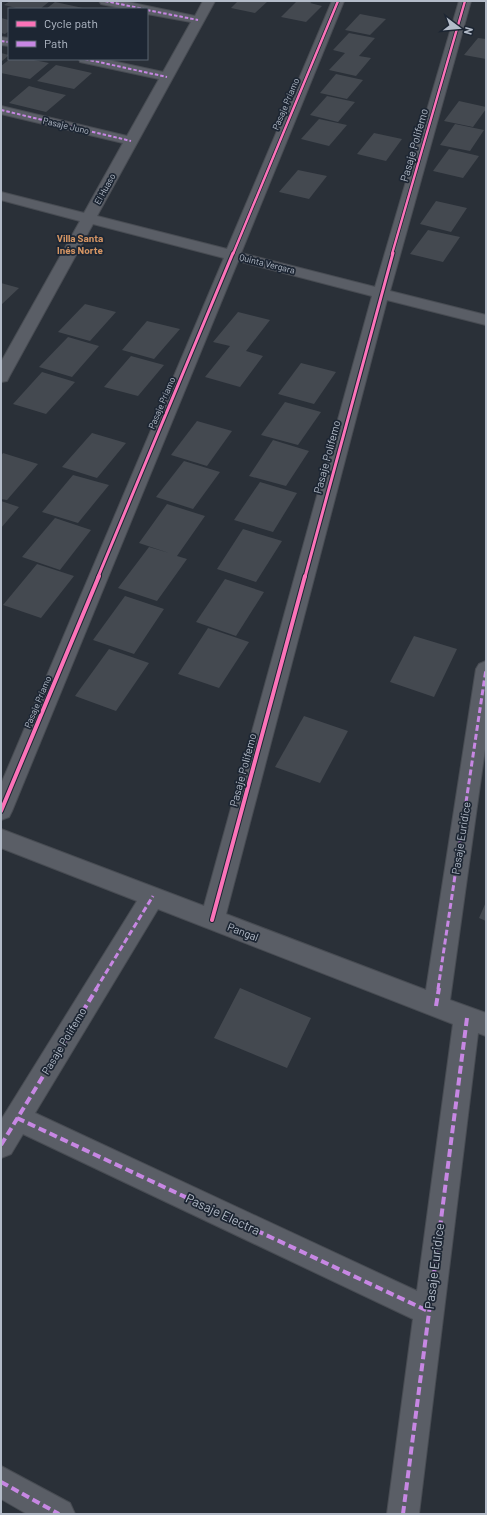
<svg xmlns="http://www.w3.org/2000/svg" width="487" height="1515" font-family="Barlow,sans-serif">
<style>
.building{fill:#444950}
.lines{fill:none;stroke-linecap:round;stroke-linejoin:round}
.minor-casing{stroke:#484c53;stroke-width:2}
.minor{fill:#5a5e66;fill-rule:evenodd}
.quiet-far2{stroke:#c787e3;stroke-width:2;stroke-dasharray:3.5 2;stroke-linecap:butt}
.quiet-far1{stroke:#c787e3;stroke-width:3;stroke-dasharray:6 3;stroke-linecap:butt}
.quiet{stroke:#c787e3;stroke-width:4;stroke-dasharray:8 4;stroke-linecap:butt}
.cycleway-far2-casing{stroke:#1d2633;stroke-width:4}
.cycleway-far1-casing{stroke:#1d2633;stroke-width:5}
.cycleway-casing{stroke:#1d2633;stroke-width:6}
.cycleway-far2{stroke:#fb73b8;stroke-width:2.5}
.cycleway-far1{stroke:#fb73b8;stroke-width:3}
.cycleway{stroke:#fb73b8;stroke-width:4}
.labels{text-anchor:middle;stroke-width:3.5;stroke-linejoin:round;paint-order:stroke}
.far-street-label{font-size:9px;fill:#b4bcc9;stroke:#1d2633}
.far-neighbourhood-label{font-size:10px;font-weight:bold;fill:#d59563;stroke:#1d2633}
.street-label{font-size:11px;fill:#b4bcc9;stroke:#1d2633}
.near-street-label{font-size:13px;fill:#b4bcc9;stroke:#1d2633}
</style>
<rect width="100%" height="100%" fill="#2a3038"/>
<!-- building -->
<g class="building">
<polygon points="10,1 50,1 40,9 20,9 4,5"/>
<polygon points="238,1 268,1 255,13 231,8"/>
<polygon points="297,1 313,1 310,3 322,6 306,22 281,17"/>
<polygon points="55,2 83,8 83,9 46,9"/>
<polygon points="360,14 386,19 370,35 345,30"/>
<polygon points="1,18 9,20 9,31 5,34 1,33"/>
<polygon points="349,33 375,38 359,56 371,58 356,76 329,70 345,53 333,50"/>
<polygon points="478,38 486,39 486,59 464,55"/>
<polygon points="1,53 9,55 1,62"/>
<polygon points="10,59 29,59 49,63 30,79 1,73 1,66"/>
<polygon points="56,65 92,73 74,89 37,81"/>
<polygon points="336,74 363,80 347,99 320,93"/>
<polygon points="29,86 48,91 66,95 46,112 9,103"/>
<polygon points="327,96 355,102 338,122 310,115"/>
<polygon points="459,101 486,107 486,109 473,127 444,121"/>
<polygon points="319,119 347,125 329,146 301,139"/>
<polygon points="455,124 484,130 470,151 440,145"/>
<polygon points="374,133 402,139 386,161 357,154"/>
<polygon points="449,149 479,156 463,178 433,171"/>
<polygon points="298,170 327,176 309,199 279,192"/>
<polygon points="436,201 467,208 451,232 420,224"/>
<polygon points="428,230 460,237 443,262 410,254"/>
<polygon points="1,283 19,288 1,305"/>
<polygon points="85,304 116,312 90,341 58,332"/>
<polygon points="238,312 270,320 246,351 263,356 240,387 205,377 230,346 213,342"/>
<polygon points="147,321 180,329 154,359 122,350"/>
<polygon points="68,337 99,346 72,377 39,367"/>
<polygon points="131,356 164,365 138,396 104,387"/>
<polygon points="301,363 336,372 314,404 278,394"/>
<polygon points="42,372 75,382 46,414 13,404"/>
<polygon points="285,402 321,412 298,445 261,435"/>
<polygon points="197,421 232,431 207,466 171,455"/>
<polygon points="92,433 126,443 97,478 62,467"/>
<polygon points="273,440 309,451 286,486 249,476"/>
<polygon points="3,453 38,464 7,500 1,499 1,456"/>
<polygon points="184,461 220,472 193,509 156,497"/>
<polygon points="73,475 109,485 78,523 42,512"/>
<polygon points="260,482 297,493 273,532 234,520"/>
<polygon points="1,501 19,507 1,528"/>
<polygon points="167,504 205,516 177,556 187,559 157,601 118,588 149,547 169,553 139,543"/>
<polygon points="55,518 91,530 60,570 22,557"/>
<polygon points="243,529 282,541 256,582 217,569"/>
<polygon points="37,564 74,576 41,618 3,605"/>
<polygon points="225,579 264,592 236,636 196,622"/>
<polygon points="125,596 164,609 134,654 93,640"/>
<polygon points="208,628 249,642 219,688 178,674"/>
<polygon points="414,636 457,649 434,697 390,682"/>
<polygon points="109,649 149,663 116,711 75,696"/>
<polygon points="304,716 348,731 320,783 275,767"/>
<polygon points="486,902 486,921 479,918"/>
<polygon points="240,988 311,1018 287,1068 214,1038"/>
</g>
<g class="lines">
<defs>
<g id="minor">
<path d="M99 1H123L195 16 203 1H215L97 216 227 249 332 1H344L241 253 375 287 459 1H471L390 291 486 315V325L387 300 226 914 426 990 476 669 479 664 486 661V742L450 1000 486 1013V1036L478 1033 419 1514H387L413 1319 23 1134 11 1154 1 1158V1120L137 901 1 848V829L204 906 372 296 238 261 12 811 9 817 1 820V784L224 258 93 224 9 377 7 381 1 382V362L80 221 1 200V192L84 213 123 143 1 114V106L127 136 159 79 80 62 79 59H103L163 72 191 22 147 14V9H126L101 4ZM158 909 453 1024 417 1291 35 1113Z"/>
<polygon points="1,37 9,38 9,46 1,45"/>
<polygon points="1,1466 70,1503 75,1514 27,1514 1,1499"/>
</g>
</defs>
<!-- minor casing -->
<use href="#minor" class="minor-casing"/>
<!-- minor -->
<use href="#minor" class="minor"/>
<!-- quiet-far2 -->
<g class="quiet-far2">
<polyline points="105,1 144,9"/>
<polyline points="147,10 198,20"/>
<polyline points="1,41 9,42"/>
<polyline points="85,59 167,77"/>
<polyline points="1,110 131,141"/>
</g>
<!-- quiet-far1 -->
<g class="quiet-far1">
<polyline points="96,989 153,896"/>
<polyline points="438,989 486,669"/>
</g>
<!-- quiet -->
<g class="quiet">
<polyline points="436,1006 439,988"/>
<polyline points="17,1118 428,1311"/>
<polyline points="1,1145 97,988"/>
<polyline points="1,1482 59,1514"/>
<polyline points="403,1514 467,1018"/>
</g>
<defs>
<g id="cycleway-far2">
<polyline points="233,254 338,1"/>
<polyline points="392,254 465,1"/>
</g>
<g id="cycleway-far1">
<polyline points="98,577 233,253"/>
<polyline points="305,577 393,253"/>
</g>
<g id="cycleway">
<polyline points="1,811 99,576"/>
<polyline points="212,920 305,576"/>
</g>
</defs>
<!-- cycleway-far2 casing -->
<use href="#cycleway-far2" class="cycleway-far2-casing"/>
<!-- cycleway-far1 casing -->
<use href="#cycleway-far1" class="cycleway-far1-casing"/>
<!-- cycleway casing -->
<use href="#cycleway" class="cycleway-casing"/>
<!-- cycleway-far2 -->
<use href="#cycleway-far2" class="cycleway-far2"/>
<!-- cycleway-far1 -->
<use href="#cycleway-far1" class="cycleway-far1"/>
<!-- cycleway -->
<use href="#cycleway" class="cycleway"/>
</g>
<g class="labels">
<!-- far-street labels -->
<g class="far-street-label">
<text transform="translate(286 104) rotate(-67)" y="3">Pasaje Priamo</text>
<text transform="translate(66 126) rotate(13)" y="3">Pasaje Juno</text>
<text transform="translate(105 189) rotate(-61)" y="3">El Huaso</text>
<text transform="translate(267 264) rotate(14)" y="3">Quinta Vergara</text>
<text transform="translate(162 403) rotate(-67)" y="3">Pasaje Priamo</text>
<text transform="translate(38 702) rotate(-67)" y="3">Pasaje Priamo</text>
</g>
<!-- far-neighbourhood labels -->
<g class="far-neighbourhood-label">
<text x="80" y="242">Villa Santa<tspan x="80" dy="12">Inés Norte</tspan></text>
</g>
<!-- street labels -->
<g class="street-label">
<text transform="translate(414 145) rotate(-74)" y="4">Pasaje Polifemo</text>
<text transform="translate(327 457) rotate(-75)" y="4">Pasaje Polifemo</text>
<text transform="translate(243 770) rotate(-75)" y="4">Pasaje Polifemo</text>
<text transform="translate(461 838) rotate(-81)" y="4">Pasaje Euridice</text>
<text transform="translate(243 932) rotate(21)" y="4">Pangal</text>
<text transform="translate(64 1041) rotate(-59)" y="4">Pasaje Polifemo</text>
</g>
<!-- near-street labels -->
<g class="near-street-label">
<text transform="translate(223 1214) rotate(25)" y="5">Pasaje Electra</text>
<text transform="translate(434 1266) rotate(-83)" y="5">Pasaje Euridice</text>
</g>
</g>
<!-- border -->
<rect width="487" height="1515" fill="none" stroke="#b4bcc9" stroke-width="4"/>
<!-- legend -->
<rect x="8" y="8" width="140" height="52" fill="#1d2633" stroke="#59626f"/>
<rect x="16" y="21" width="20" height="6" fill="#fb73b8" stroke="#59626f"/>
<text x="44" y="28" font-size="12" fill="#b4bcc9">Cycle path</text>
<rect x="16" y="41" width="20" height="6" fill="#c787e3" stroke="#59626f"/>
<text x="44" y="48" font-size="12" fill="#b4bcc9">Path</text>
<!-- north arrow -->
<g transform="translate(459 28) rotate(106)" stroke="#1d2633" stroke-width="3" paint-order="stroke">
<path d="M0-3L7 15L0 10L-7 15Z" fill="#b4bcc9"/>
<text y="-6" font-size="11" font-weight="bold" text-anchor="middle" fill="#b4bcc9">N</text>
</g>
</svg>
